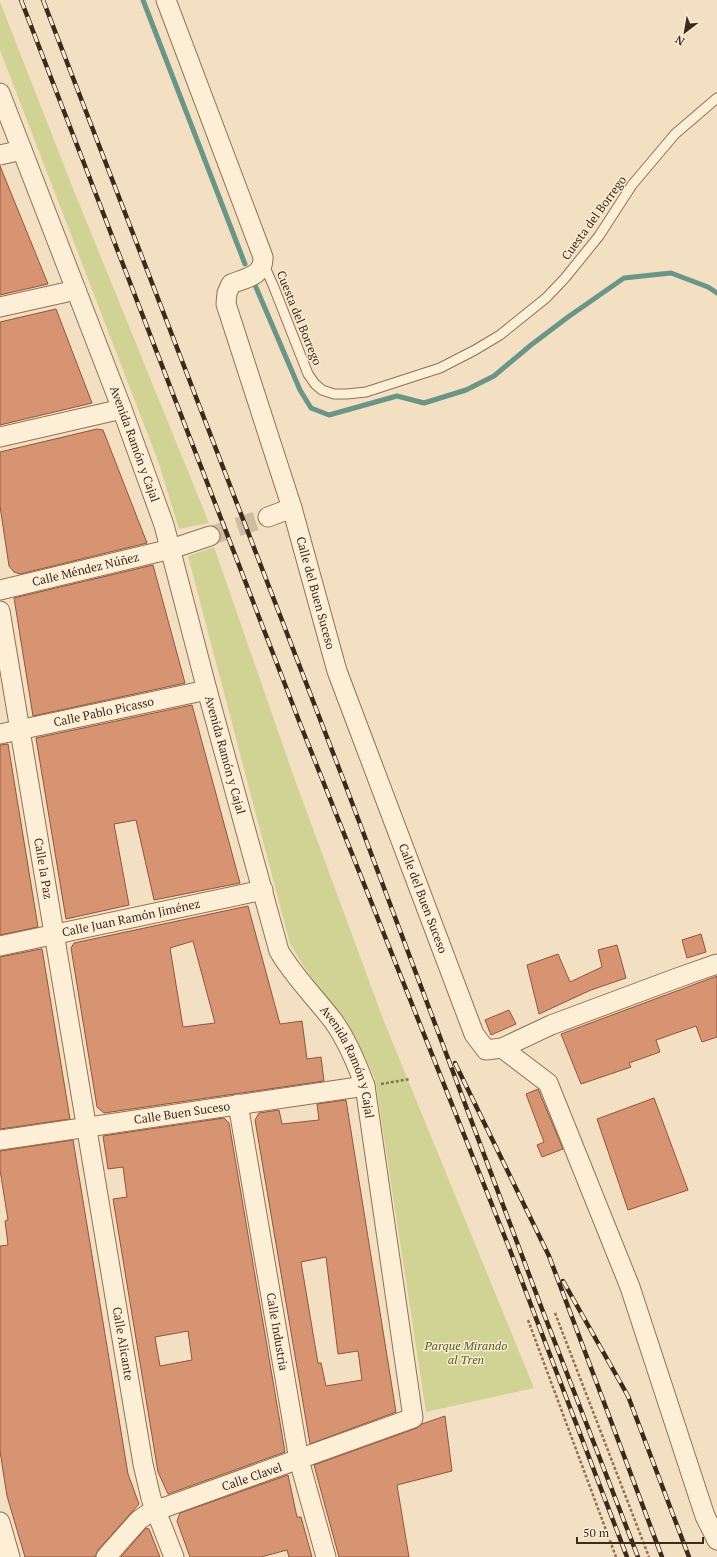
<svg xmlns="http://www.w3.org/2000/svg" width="717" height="1557" font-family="'PT Serif',serif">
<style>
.green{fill:#d1d394}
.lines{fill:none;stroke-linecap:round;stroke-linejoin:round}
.stream{stroke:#6a9587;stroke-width:5}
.building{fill:#d69473;stroke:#925539;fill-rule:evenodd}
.minor-tunnel{stroke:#cfbca1;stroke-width:19;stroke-dasharray:19 10;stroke-linecap:butt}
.service-casing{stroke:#907056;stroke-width:11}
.minor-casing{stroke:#907056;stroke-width:21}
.path{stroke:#907056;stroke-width:2.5;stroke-dasharray:3 2;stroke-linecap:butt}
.service{stroke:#fdeed6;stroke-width:9}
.minor{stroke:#fdeed6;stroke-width:19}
.rail-casing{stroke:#3e2a1c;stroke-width:4.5}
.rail{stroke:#faebd2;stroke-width:3;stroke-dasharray:9;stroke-linecap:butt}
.labels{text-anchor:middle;stroke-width:3;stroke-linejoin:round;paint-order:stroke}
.street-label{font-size:12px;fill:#3e2a1c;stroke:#faebd2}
.park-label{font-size:12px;font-style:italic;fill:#525d20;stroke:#faebd2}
</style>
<rect width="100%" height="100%" fill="#f3e0c2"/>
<!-- green -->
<g class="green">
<polygon points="0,2 72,186 209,523 179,529 158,461 0,50"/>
<polygon points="214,547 295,780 385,1024 534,1388 426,1412 375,1079 357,1040 306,970 290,944 188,556"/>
</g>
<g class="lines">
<!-- stream -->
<g class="stream">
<polyline points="143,0 245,264"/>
<polyline points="255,285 300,390 311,408 329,415 397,396 424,403 466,390 494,376 531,345 568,317 624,278 671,273 708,287 717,293"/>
</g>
</g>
<!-- building -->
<g class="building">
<polygon points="0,166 48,284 0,295"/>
<polygon points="56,309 92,403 0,425 0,322"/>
<polygon points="97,429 103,430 147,543 20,574 14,572 9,566 0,506 0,452"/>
<polygon points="153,565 185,683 33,716 14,598"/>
<polygon points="192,705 240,883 154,900 136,820 114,824 129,905 66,919 36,738"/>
<polygon points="8,744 38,927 0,935 0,745"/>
<path d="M248 906 280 1024 302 1021 307 1059 321 1057 324 1081 104 1113 97 1107 71 948 74 943ZM193 941 215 1023 183 1027 170 948Z"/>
<polygon points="701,934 706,952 687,958 682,940"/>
<polygon points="617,945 626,978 591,990 539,1014 527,965 558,954 570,982 602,967 598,950"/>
<polygon points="41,949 42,949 70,1119 0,1129 0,957"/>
<polygon points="717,976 717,1037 702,1042 696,1026 656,1040 660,1052 629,1063 631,1067 581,1084 561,1034"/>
<polygon points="509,1010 516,1024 491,1035 485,1020"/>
<polygon points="538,1089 563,1149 542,1157 537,1145 544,1142 526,1094"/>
<polygon points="654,1098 688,1190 628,1210 597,1119"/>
<path d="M346 1100 396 1412 310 1444 255 1120 259 1113 279 1110 282 1124 319 1120 317 1104ZM326 1257 338 1354 358 1351 362 1380 326 1386 321 1363H318L301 1262Z"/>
<path d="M224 1118 229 1123 285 1452 168 1494 158 1472 113 1199 127 1197 123 1167 108 1169 103 1136ZM188 1331 192 1360 160 1366 155 1337Z"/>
<polygon points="73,1140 128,1474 139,1504 98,1550 95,1557 25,1557 7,1496 0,1451 0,1246 8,1245 5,1221 8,1220 0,1170 0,1151"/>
<polygon points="445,1416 452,1471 397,1485 409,1557 339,1557 314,1465 417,1428 422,1424"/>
<polygon points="288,1475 297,1517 301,1517 312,1557 289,1557 287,1550 261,1557 190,1557 177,1521 180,1513"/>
<polygon points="146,1528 149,1529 160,1557 121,1557"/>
</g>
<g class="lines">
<!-- minor-tunnel -->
<polyline class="minor-tunnel" points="210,536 268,517"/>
<defs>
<polyline id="service" points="264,265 273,285 308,374 315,384 322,390 334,394 347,394 366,392 440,368 475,350 500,335 546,298 565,278 599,236 632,185 675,134 717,98"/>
<g id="minor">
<path id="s1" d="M166 0 263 257C264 276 246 278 231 284L227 293 226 304 292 508 337 671 474 1034 486 1050 502 1048 551 1025 677 978 717 964"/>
<path id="s2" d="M0 93 122 409 164 525 207 690 279 951C294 977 316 998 334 1022 348 1042 357 1064 365 1086L413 1418 149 1513 139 1520 106 1557"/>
<polyline points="0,155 22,150"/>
<polyline points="0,307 76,290"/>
<polyline points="0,437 122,409"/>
<polyline points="268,517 292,508"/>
<path id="s3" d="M0 590 171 549 210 536"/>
<path id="s4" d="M0 611 143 1464 151 1498 174 1557"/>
<path id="s5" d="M0 734 207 690"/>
<path id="s6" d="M0 946 263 890"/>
<polyline points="502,1048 548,1083 630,1287 705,1516 717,1540"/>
<path id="s7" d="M238 1104 299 1460 326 1557"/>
<path id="s8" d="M0 1140 365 1086"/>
<polyline points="0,1522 10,1557"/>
</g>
</defs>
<!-- service casing -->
<use href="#service" class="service-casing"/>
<!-- minor casing -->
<use href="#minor" class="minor-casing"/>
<!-- path -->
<g class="path">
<polyline points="381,1084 410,1079"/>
<polyline points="555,1313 649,1557"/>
<polyline points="528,1320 616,1557"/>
</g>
<!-- service -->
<use href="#service" class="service"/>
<!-- minor -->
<use href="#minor" class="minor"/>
<defs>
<g id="rail">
<polyline points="21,0 301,726 510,1250 627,1557"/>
<polyline points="43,0 345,784 542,1309 638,1557"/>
<polyline points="455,1063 549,1256 662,1557"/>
<polyline points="563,1281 628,1396 689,1557"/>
</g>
</defs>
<!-- rail casing -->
<use href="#rail" class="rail-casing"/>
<!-- rail -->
<use href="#rail" class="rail"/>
</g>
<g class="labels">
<!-- street labels -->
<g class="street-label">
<text transform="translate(594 218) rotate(-54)" y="4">Cuesta del Borrego</text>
<text transform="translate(299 318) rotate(68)" y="4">Cuesta del Borrego</text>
<text dy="4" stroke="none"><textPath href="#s2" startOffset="376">Avenida Ramón y Cajal</textPath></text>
<text dy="4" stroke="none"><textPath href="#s3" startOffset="88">Calle Méndez Núñez</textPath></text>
<text dy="4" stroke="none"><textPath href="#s1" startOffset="644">Calle del Buen Suceso</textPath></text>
<text dy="4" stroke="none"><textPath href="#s5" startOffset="106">Calle Pablo Picasso</textPath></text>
<text dy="4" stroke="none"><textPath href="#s2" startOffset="700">Avenida Ramón y Cajal</textPath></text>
<text dy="4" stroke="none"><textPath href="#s4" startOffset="261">Calle la Paz</textPath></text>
<text dy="4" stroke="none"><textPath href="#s1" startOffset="968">Calle del Buen Suceso</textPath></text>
<text dy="4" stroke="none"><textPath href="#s6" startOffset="134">Calle Juan Ramón Jiménez</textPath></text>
<text dy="4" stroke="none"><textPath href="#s2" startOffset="1036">Avenida Ramón y Cajal</textPath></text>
<text dy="4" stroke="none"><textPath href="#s8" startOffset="184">Calle Buen Suceso</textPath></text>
<text dy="4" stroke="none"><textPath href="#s7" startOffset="231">Calle Industria</textPath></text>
<text dy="4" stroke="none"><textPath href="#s4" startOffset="743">Calle Alicante</textPath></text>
<text transform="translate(252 1477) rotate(-19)" y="4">Calle Clavel</text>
</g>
<!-- park labels -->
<g class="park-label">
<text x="466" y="1350">Parque Mirando<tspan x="466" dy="14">al Tren</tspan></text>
</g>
</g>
<!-- north arrow -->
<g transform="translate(685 32) rotate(211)" stroke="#faebd2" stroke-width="3" paint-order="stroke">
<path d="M0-3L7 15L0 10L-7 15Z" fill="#3e2a1c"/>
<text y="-6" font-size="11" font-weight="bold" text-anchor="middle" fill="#3e2a1c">N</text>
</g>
<!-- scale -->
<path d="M577 1537v6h126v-6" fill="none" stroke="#3e2a1c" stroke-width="2"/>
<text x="583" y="1537" font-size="12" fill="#3e2a1c" stroke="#faebd2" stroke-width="3" paint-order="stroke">50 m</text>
</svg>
